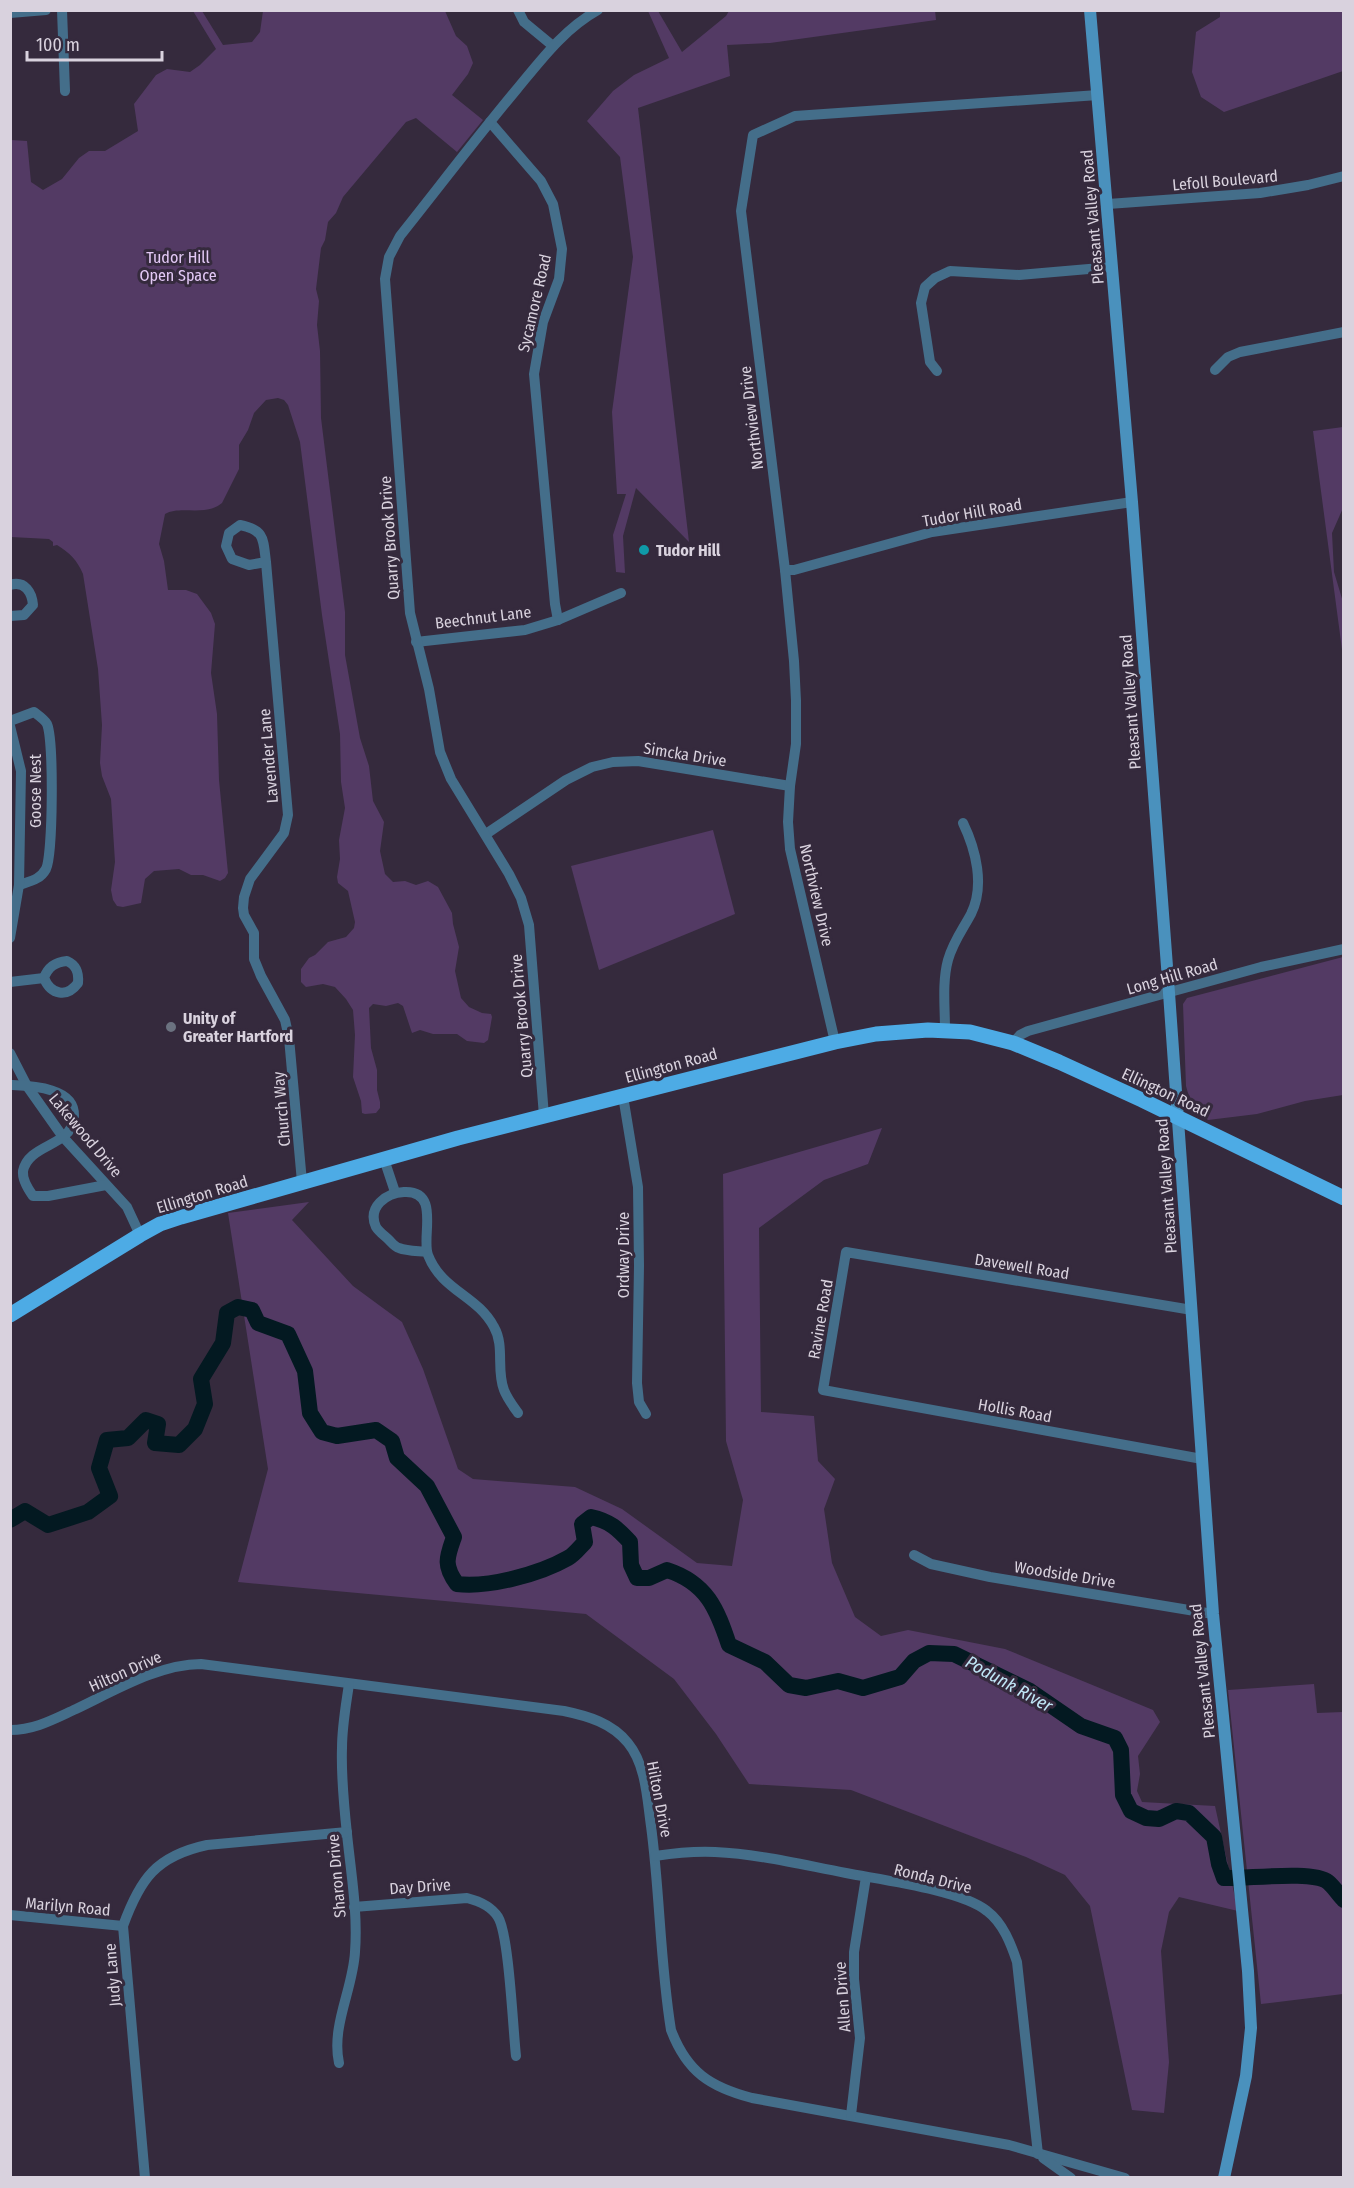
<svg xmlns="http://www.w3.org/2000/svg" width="1354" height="2188" font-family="'Fira Sans Condensed',sans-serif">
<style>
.green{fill:#533a64}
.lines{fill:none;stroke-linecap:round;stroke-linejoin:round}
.river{stroke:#031921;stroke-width:16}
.street{stroke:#446e8a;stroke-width:10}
.secondary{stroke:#4a91bd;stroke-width:12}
.primary{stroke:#4dabe5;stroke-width:15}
.culture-dot{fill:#0f9aa8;stroke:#352a3d;stroke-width:2}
.worship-dot{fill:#6b7280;stroke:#352a3d;stroke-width:2}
.labels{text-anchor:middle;stroke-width:6;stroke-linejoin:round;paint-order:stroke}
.street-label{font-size:16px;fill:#d9d2de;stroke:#352a3d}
.park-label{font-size:16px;fill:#e3c9f6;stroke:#352a3d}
.poi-label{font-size:16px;font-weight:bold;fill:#d9d2de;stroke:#352a3d;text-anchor:start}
.water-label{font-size:18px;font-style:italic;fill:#c0e6f6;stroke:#352a3d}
</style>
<rect width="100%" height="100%" fill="#352a3d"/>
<!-- green -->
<g class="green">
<path d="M193 11H202L223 45 252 42 260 32 263 11H445L456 36 467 46 473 63 468 74 452 95 483 120 457 152 416 118 406 122 343 197 336 213 328 222 325 240 321 248 316 289 319 301 317 325 320 351 321 418 345 612V655L360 738 369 766 373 801 384 822 380 851 385 874 393 882 405 881 416 885 428 881 438 887 452 913 453 924 459 947 455 971 461 998 469 1007 482 1013 491 1014 492 1017 488 1040 484 1043 467 1041 457 1034H433L420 1030 412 1033 403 1006 398 1003 386 1006 373 1004 369 1008 371 1048 377 1070V1090L380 1102V1108L376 1113 365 1114 362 1113 361 1101 353 1077 355 1035 353 1010 346 999 335 987 323 984 306 987 301 982V969L309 958 315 955 328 942 346 937 354 928 355 922 348 891 338 883 337 877 340 859 339 840 345 808 341 782 340 734 322 615 300 442 288 405 284 400 278 398 266 400 254 413 248 430 239 445V469L222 503C205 517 180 505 165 514L159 544 164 561 168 590H186L197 594 211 613 215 624 211 673 217 714 219 780 228 873 225 878 220 881 203 875H191L179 869 154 871 145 879 141 903 123 907 117 906 113 900 111 890 115 862 111 799 102 776 100 763 102 725 98 669 83 574C77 560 70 553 57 545L53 546V542L49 539 11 537V140L27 141 31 182 43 190 62 179 79 158 89 151H105L138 131 134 104 156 75 167 69 190 72 200 65 216 49Z"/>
<polygon points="648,11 658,11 682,52 726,16 729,11 935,10 936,20 770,43 727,45 730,76 638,108 689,542 636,488 623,536 625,573 616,572 613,535 626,494 617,494 612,412 633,257 620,157 587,121 613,91 634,75 669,58"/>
<polygon points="1220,11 1343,11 1343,71 1224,112 1201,97 1192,72 1196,32 1220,17"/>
<polygon points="1343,427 1343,508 1332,533 1334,572 1343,602 1343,657 1313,431"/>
<polygon points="713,830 735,914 599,970 571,866"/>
<path d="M1343 957V1095L1305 1101 1257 1114 1208 1120C1196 1110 1190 1102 1186 1086L1183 1004 1187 998Z"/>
<polygon points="882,1128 868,1164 824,1180 759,1228 761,1412 814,1416 818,1461 835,1479 824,1509 832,1563 855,1617 881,1636 908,1630 1005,1649 1153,1710 1160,1722 1138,1756 1140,1774 1137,1791 1142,1802 1215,1806 1238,1911 1179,1897 1169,1912 1161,1951 1169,2062 1164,2113 1132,2110 1090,1906 1065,1875 1026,1857 851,1790 749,1784 716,1734 674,1679 586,1614 238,1582 268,1469 228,1213 309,1202 292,1220 353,1286 402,1322 423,1369 458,1469 473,1479 575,1487 622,1509 697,1563 732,1566 743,1500 726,1441 723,1174"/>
<polygon points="1314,1684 1317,1713 1343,1712 1343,1994 1261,2004 1228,1690"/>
</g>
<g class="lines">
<!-- river -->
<path class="river" d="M10 1520 25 1511 48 1525 88 1512 110 1496 99 1468 107 1440 128 1438 146 1420 158 1424 155 1443 179 1445 195 1429 205 1404 201 1379 223 1343 227 1313 238 1307 252 1310 258 1323 288 1334 305 1371 310 1413 322 1432 337 1436 376 1430 392 1441 397 1458 427 1486 454 1537C447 1557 443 1565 457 1584 488 1588 540 1574 568 1558 574 1555 580 1547 585 1542L582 1524 591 1517C610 1521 618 1529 630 1542L631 1565 637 1578H649L667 1570C707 1583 717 1609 729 1645L765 1662 789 1685 806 1688 838 1681 863 1688 900 1677 914 1661 929 1653 954 1654 1030 1691 1081 1726 1115 1738 1121 1750 1123 1795 1131 1811 1146 1818 1159 1819 1176 1811 1189 1813 1214 1837 1219 1864 1224 1878C1247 1879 1313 1870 1328 1882 1334 1887 1339 1895 1344 1900"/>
<!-- street -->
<g class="street">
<polyline points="62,10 65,91"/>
<polyline points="518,10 524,22 553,46"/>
<polyline points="10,13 46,10"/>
<polyline points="490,122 541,181 553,204 562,249 559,279 543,322 534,374 555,604 558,620"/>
<polyline points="1108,204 1260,193 1308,185 1344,176"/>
<polyline points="1215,370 1228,357 1240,352 1344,332"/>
<polyline points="937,371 930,362 921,303 925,287 935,278 950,271 1019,275 1112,267"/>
<path d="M266 562 249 565 232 559 226 546 229 533 240 525C265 530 263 539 266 562L288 815 284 833 250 879 244 897 243 908 244 915 254 933V959L261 976 285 1020 289 1038 302 1182"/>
<polyline points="785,570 794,570 932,532 1132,502"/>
<path d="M10 585C25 580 32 593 33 605L24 615 10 616"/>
<polyline points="416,642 525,630 558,620 621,593"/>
<path d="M10 721 34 712C38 715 45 720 47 724 54 740 53 854 46 869 40 880 30 881 19 885"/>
<polyline points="10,726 21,771 19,885 10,938"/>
<polyline points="486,834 566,780 592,767 613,762 638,761 790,786"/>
<path d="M67 961C76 965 79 972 78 983 67 998 51 995 44 978 48 967 55 962 67 961Z"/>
<polyline points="10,982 44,978"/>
<path d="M945 1030C945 1007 942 982 948 960 953 942 963 929 971 914 985 886 976 850 963 823"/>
<polyline points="835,1042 790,849 788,822 790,786 796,744 796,701 794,661 785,570 741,211 753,135 795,116 1098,95"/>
<polyline points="1013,1043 1020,1035 1028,1031 1261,967 1344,949"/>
<polyline points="10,1053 27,1086 63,1137 127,1207 140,1235"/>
<path d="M10 1085C31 1086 75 1087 74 1116 74 1124 70 1131 64 1136 51 1147 27 1151 23 1171 22 1180 28 1189 33 1196H48L106 1185"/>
<polyline points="623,1096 638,1187 639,1266 637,1383 639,1402 646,1414"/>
<path d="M544 1116 529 925 521 898 509 874 451 779 440 752 429 689 410 613 385 279 389 257 400 236C439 187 477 137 517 89 541 60 564 29 598 10"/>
<polyline points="384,1159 395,1192"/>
<path d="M426 1252C418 1251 407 1251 399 1248 395 1247 392 1243 389 1240 385 1236 379 1232 376 1227 367 1207 386 1193 404 1192 441 1190 421 1237 428 1255 442 1291 477 1295 494 1327 505 1346 496 1370 504 1390 507 1398 513 1406 518 1413"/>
<polyline points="1192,1310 846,1252 823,1390 1202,1459"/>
<polyline points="914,1555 931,1564 990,1577 1213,1614"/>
<path d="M10 1730C35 1730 54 1719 76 1709 114 1691 159 1664 201 1664L564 1711C588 1716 612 1723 628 1743 646 1765 647 1798 651 1826 660 1893 660 1963 671 2030 687 2072 710 2087 752 2098L1009 2145 1125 2178"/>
<path d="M655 1856C675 1853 695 1851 715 1852 759 1854 803 1865 846 1873 882 1880 961 1890 987 1911 1003 1923 1011 1944 1017 1962L1038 2154"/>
<path d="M354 1907 467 1898C479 1901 491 1906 498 1917 509 1934 513 2030 516 2056"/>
<polyline points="10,1915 123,1926"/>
<path d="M339 2063C331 2026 353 1989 355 1952 358 1913 351 1873 347 1834 344 1806 341 1776 342 1748 342 1726 346 1705 349 1684"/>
<polyline points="851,2115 860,2038 854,1979 854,1952 866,1877"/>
<polyline points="1043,2158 1071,2178"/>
<path d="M145 2178 123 1926C140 1879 156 1856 207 1845L347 1832"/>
</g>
<!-- secondary -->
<polyline class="secondary" points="1090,10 1132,502 1169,993 1213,1614 1248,1971 1251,2028 1246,2076 1224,2178"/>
<!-- primary -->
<polyline class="primary" points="10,1315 140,1235 160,1224 181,1217 458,1138 835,1042 876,1034 928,1030 970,1032 1013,1043 1059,1062 1142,1100 1344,1198"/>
</g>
<!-- markers -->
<circle class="culture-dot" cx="644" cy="550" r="6"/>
<circle class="worship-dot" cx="171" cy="1027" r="6"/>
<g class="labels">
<!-- street labels -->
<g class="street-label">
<text transform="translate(1225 180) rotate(-5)" y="6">Lefoll Boulevard</text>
<text transform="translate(1092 217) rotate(-95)" y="6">Pleasant Valley Road</text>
<text transform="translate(534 303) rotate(-77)" y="6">Sycamore Road</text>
<text transform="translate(751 418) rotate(-97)" y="6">Northview Drive</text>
<text transform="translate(972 512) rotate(-10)" y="6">Tudor Hill Road</text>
<text transform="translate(389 538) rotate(-94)" y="6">Quarry Brook Drive</text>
<text transform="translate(483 617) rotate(-7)" y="6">Beechnut Lane</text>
<text transform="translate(1130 702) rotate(-94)" y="6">Pleasant Valley Road</text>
<text transform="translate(685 754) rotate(9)" y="6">Simcka Drive</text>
<text transform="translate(268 756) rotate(-95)" y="6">Lavender Lane</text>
<text transform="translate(35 791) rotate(-90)" y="6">Goose Nest</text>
<text transform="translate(817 895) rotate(77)" y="6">Northview Drive</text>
<text transform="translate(1172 976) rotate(-16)" y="6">Long Hill Road</text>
<text transform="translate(521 1016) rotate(-95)" y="6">Quarry Brook Drive</text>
<text transform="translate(671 1065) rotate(-15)" y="6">Ellington Road</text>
<text transform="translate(1166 1092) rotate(25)" y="6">Ellington Road</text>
<text transform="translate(281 1109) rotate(-95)" y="6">Church Way</text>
<text transform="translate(86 1135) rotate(50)" y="6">Lakewood Drive</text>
<text transform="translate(1166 1186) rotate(-94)" y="6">Pleasant Valley Road</text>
<text transform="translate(202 1194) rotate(-17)" y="6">Ellington Road</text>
<text transform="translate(623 1255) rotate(-90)" y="6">Ordway Drive</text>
<text transform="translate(1022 1266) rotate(9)" y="6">Davewell Road</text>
<text transform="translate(820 1319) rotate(-80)" y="6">Ravine Road</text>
<text transform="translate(1015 1410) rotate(10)" y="6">Hollis Road</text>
<text transform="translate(1065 1574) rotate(9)" y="6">Woodside Drive</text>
<text transform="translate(125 1671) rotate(-24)" y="6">Hilton Drive</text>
<text transform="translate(1202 1671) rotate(-96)" y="6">Pleasant Valley Road</text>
<text transform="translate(660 1799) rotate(79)" y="6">Hilton Drive</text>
<text transform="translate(336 1876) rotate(-95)" y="6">Sharon Drive</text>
<text transform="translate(933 1878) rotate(14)" y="6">Ronda Drive</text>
<text transform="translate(420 1886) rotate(-4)" y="6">Day Drive</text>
<text transform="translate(68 1906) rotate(5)" y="6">Marilyn Road</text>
<text transform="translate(112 1975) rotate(-95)" y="6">Judy Lane</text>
<text transform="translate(842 1997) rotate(-94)" y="6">Allen Drive</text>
</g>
<!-- park labels -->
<g class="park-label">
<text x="178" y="263">Tudor Hill<tspan x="178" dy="18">Open Space</tspan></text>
</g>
<!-- poi labels -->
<g class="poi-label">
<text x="656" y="556">Tudor Hill</text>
<text x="183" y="1024">Unity of<tspan x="183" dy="18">Greater Hartford</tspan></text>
</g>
<!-- water labels -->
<g class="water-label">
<text transform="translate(1009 1684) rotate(29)" y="6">Podunk River</text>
</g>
</g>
<!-- border -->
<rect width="1354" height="2188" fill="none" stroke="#d9d2de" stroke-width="24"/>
<!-- scale -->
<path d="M27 51v9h135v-9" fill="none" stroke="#d9d2de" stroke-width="3"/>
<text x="36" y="51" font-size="18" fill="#d9d2de" stroke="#352a3d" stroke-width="4.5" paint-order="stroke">100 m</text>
</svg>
